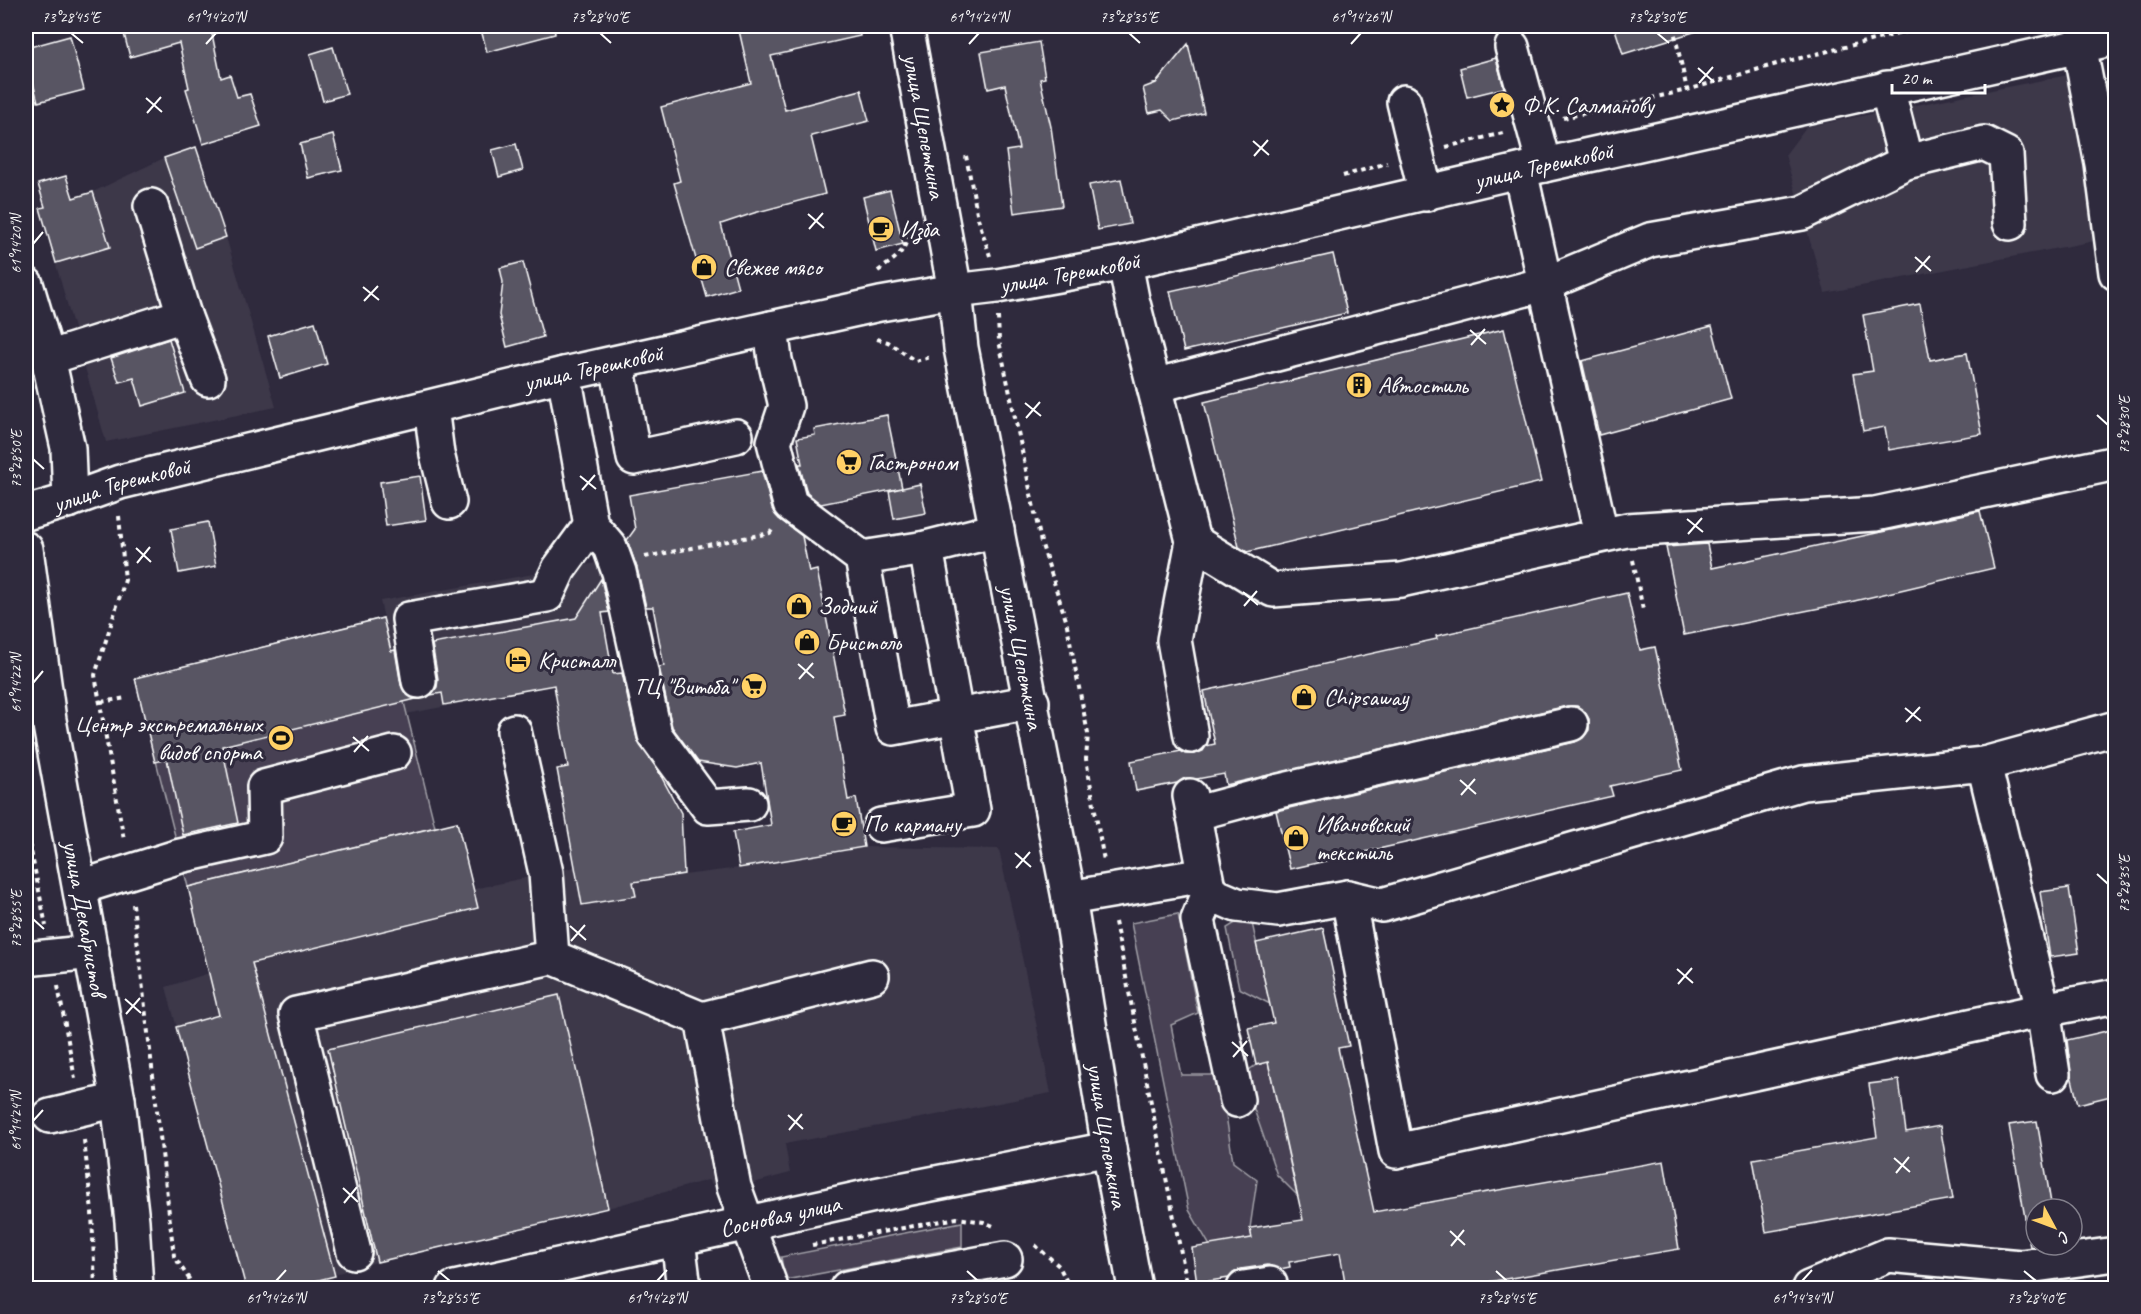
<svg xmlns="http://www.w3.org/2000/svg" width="2141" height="1314" font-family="Caveat,sans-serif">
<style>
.built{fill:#3c3749}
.green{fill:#464152;stroke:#a2a0a8;stroke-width:1.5}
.building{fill:#595564;stroke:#fff;stroke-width:1.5}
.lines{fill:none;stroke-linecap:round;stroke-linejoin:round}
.minor-casing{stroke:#fff;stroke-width:38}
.major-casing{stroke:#fff;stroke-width:38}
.path{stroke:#fff;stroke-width:4;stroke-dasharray:4.5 4.5;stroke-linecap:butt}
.minor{stroke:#2f2a3d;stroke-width:33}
.major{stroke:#2f2a3d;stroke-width:33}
.ticks{fill:none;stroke:#fff;stroke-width:2}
.labels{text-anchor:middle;stroke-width:6;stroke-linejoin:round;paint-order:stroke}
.poi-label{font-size:24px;fill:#fff;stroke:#2f2a3d;text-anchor:start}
.street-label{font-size:24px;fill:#fff;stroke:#2f2a3d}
.neatline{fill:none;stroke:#fff;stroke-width:2}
.ticks-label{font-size:15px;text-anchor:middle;fill:#fff}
</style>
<rect width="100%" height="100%" fill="#2f2a3d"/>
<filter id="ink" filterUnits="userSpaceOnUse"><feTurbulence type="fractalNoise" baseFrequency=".0167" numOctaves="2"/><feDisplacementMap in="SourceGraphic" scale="12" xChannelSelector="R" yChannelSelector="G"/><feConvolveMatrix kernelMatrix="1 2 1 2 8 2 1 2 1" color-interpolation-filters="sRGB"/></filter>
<g filter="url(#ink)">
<!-- built -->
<g class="built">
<polygon points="2068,75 2100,240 1825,293 1785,155 1806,127"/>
<polygon points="196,147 226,237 276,407 106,442 40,208 93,192 164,158"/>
<polygon points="602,562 604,575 586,602 602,676 406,714 380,601"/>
<polygon points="457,822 474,889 575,867 636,881 739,868 864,847 999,849 1051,1093 785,1144 790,1173 720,1192 708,1180 608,1208 377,1262 286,1288 246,1288 166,987 209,973 188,887"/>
</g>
<!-- green -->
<g class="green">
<polygon points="383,618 435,827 188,887 135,678"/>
<polygon points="1178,914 1198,1013 1171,1025 1181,1075 1220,1075 1233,1162 1257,1180 1250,1228 1252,1238 1210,1246 1189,1210 1131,923"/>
<polygon points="1250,914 1270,1004 1239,988 1227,928"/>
<polygon points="1268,1062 1297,1195 1277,1175 1242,1075 1256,1065"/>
<polygon points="962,1222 962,1247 785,1280 781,1257"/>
</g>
<!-- building -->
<g class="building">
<polygon points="122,26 215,26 216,33 212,34 221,78 230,75 237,97 250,94 261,126 203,144 186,89 189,88 179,43 130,57"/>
<polygon points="480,26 554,26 555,34 487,52"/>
<polygon points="738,26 859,26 860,36 771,56 785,110 861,90 869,121 811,136 825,194 754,213 721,224 738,288 707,297 674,183 680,181 661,107 751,83"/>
<polygon points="1614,26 1696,26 1697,31 1623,54"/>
<polygon points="70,36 84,90 38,102 26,56 26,48"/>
<polygon points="1039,42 1045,78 1040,79 1051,127 1062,206 1014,213 1006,151 1019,149 1005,85 988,89 981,52"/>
<polygon points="1188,44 1204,113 1173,121 1162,110 1149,113 1143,88 1156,83"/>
<polygon points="333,47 347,94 323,101 310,54"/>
<polygon points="1496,58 1504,88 1467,97 1460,68"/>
<polygon points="333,135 342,170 308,178 300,144"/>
<polygon points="516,144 523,170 499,177 492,150"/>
<polygon points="196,147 226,237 195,248 164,158"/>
<polygon points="66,176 73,198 93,192 110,247 56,263 40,208 45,207 38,184"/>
<polygon points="1121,179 1130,224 1098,230 1089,185"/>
<polygon points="890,190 903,244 876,251 863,197"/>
<polygon points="1333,254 1347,313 1184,351 1170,291"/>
<polygon points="523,262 543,337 507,347 499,315 503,282 500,268"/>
<polygon points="1920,304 1930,360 1967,353 1982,434 1889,450 1885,427 1863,431 1853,374 1873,371 1863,315"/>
<polygon points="315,322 327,364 280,378 268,336"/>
<polygon points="1712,326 1731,399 1599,435 1582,361"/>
<polygon points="1504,329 1541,482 1247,552 1239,547 1204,402"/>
<polygon points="169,339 185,393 142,406 134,378 119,382 111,358"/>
<polygon points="887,415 902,488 821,504 807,493 799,464 802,464 797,438 815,435 814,429"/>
<polygon points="762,471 772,509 779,519 802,536 809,572 817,570 845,715 834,717 848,800 856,798 864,847 739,868 733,832 771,825 761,763 737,768 698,762 672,727 659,667 664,666 653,607 646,607 637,568 627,540 635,529 629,495"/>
<polygon points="420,476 426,520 386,526 380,482"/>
<polygon points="920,484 926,513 894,519 889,491"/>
<polygon points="1980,511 1994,568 1850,602 1684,635 1666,547 1707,544 1712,568"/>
<polygon points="208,522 216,566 179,573 171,529"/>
<polygon points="601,579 609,612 602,613 613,674 622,673 637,739 656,767 681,813 684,874 633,882 636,896 582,905 557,769 568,767 554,685 444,705 442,693 431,695 437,687 438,679 432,644 576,618"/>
<polygon points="1627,593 1640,650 1655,647 1682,770 1610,786 1613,796 1290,869 1276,811 1575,742 1583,738 1589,730 1589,719 1584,711 1577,706 1567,706 1226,785 1224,774 1197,779 1186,778 1177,783 1136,791 1131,761 1181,751 1185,754 1195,754 1203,751 1206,746 1215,744 1204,691 1437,639 1436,636"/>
<polygon points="383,618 391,651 395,650 401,685 405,693 416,699 222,746 238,823 183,835 167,759 155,762 135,678"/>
<polygon points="457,822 478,908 252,963 335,1276 286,1288 246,1288 176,1027 219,1015 188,887"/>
<polygon points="2069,888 2079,953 2050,957 2040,892"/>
<polygon points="1323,928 1349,1046 1338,1048 1374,1212 1664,1161 1679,1249 1453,1288 1346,1288 1340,1253 1289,1262 1290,1267 1280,1269 1268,1265 1241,1269 1233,1273 1229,1278 1197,1283 1192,1248 1252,1238 1250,1228 1303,1220 1268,1062 1256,1065 1248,1028 1274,1023 1256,943"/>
<polygon points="559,995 608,1208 377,1262 328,1049"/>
<polygon points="2115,1029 2115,1095 2078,1104 2071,1075 2067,1040"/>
<polygon points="1899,1080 1906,1132 1940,1126 1953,1199 1766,1232 1753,1159 1877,1137 1869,1084"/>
<polygon points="2037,1121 2052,1209 2036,1209 2036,1245 2038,1245 2030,1247 2009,1125"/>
</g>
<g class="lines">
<defs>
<g id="minor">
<polyline points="2079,45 2102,164 2116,273"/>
<polyline points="1512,47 1544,165"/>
<polyline points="1887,88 1906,162"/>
<polyline points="1404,102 1426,194"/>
<polyline points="1520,171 1601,534"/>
<polyline points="151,206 184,315 208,379"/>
<polyline points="1125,263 1132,299 1193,541 1273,590 1401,580 1627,530 1875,514 2116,463"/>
<polyline points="26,284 48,358 68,448 70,500"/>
<polyline points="771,328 775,360 786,406 774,442 790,504 862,558 893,728 1032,702"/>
<polyline points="48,358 184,315"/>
<polyline points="617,363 634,458 736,436"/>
<polyline points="564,374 591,525 610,547 619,572 655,735 708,807 749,804"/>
<polyline points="1154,386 1545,284 1650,240 1802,213 1906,162 1984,143 2006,154 2010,223"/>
<polyline points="431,407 437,454 449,502"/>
<path id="s1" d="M26 513 70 500 120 482 564 374 771 328 880 304 955 291 997 286 1125 263 1544 165 2116 38"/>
<path id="s2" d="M26 549 49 720 118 1100 132 1221 136 1288"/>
<polyline points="862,558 926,548 997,530"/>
<polyline points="419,681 409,619 547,595 559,569 591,525"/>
<polyline points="514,731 546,873 552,957"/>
<polyline points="1191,736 1174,640 1193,541"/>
<polyline points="1984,764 2116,728"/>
<polyline points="1190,796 1209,893 1198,920 1237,1100"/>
<polyline points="1193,814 1279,791 1571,724"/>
<polyline points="881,825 973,810 926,548"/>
<polyline points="81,887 180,856 265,837 264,787 394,753"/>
<polyline points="1209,893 1237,905 1278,910 1348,897 1382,905 1803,783 1984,764 2043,1010 2053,1074"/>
<polyline points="1348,897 1396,1151 2043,1010 2116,996"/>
<polyline points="1069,898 1205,875"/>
<polyline points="26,959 92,952"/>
<polyline points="702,1019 872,976"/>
<polyline points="50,1116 118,1100"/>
<polyline points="678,1240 684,1288"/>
<polyline points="354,1252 296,1014 552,957 702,1019 734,1187 771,1288"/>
<polyline points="847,1288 1005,1259"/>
<polyline points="1244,1288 1270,1284"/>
<polyline points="1809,1288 1888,1255 2021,1267 2116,1254"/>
</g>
<g id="major">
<path id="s3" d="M906 26 955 291 961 348 1069 898 1109 1149 1135 1288"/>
<path id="s4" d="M454 1288 875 1195 1109 1149"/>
</g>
</defs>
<!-- minor casing -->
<use href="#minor" class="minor-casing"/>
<!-- major casing -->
<use href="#major" class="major-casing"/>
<!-- path -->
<g class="path">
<polyline points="1673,26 1687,90"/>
<polyline points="1563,118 1687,90 1780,63 1930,26"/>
<polyline points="1446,147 1503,133"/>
<polyline points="966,156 978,218 990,256"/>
<polyline points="1343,176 1387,163"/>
<path d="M878 271C897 257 906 253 909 229"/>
<polyline points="998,317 999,341 1041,542 1066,620 1088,734 1086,759 1104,861"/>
<polyline points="877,339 888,342 915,361 931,357"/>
<polyline points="119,516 125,580 95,675 124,840"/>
<polyline points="645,557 770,533 772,530"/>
<polyline points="1633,560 1643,610"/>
<polyline points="101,702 126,698"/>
<polyline points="26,826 46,926"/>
<polyline points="133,904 174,1256 195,1288"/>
<polyline points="1115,922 1188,1288"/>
<polyline points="58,986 75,1079"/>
<polyline points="84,1140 92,1212 95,1288"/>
<polyline points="812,1245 957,1218 984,1222 996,1227"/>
<polyline points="1035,1245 1059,1266 1070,1288"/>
</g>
<!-- minor -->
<use href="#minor" class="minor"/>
<!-- major -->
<use href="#major" class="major"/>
</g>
</g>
<!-- ticks -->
<path class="ticks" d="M71 33 83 43M600 33 611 43M1129 33 1140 43M1657 33 1669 43M206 44 216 33M969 44 979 33M1351 44 1361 33M1698 68 1714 82M1699 83 1713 67M146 98 162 112M147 113 161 97M1253 141 1269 155M1254 156 1268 140M808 214 824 228M809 229 823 213M33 244 43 232M1915 257 1931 271M1916 272 1930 256M363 287 379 300M364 301 378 286M1470 330 1486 344M1471 345 1485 329M1025 403 1041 416M2097 415 2108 425M1026 418 1040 402M33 459 44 469M580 476 596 489M582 490 595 475M1687 519 1703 532M1688 534 1702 518M136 548 151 562M137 563 150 547M1243 592 1258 605M1244 606 1257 591M798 664 814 678M799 679 813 663M33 683 43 671M1905 708 1921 721M1906 722 1920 707M353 737 369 751M354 752 368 736M1460 780 1476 794M1461 795 1475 779M1015 853 1031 867M1016 868 1030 852M2097 874 2108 884M33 919 44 929M570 926 586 940M571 941 585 925M1677 969 1693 983M1678 984 1692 968M125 999 141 1013M126 1014 140 998M1232 1042 1248 1056M1233 1057 1247 1041M788 1115 803 1129M33 1121 43 1110M789 1130 802 1114M1894 1158 1910 1172M1896 1173 1909 1157M343 1188 358 1202M344 1203 357 1187M1450 1231 1465 1245M1451 1246 1464 1230M438 1271 450 1281M967 1271 978 1281M1496 1271 1507 1281M2024 1271 2036 1281M276 1281 286 1270M657 1281 667 1270M1802 1281 1812 1270"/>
<!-- icons -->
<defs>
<symbol id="sight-disc" viewBox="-11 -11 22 22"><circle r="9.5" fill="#ffd166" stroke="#2f2a3d"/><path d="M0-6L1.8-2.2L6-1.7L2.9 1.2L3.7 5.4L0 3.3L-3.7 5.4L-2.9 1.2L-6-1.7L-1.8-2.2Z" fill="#111"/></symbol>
<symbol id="cafe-disc" viewBox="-11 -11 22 22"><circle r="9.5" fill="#ffd166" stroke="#2f2a3d"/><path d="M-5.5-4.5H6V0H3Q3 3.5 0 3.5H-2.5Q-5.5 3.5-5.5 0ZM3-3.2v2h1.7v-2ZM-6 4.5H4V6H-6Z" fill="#111"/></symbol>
<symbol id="shop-disc" viewBox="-11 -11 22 22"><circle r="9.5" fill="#ffd166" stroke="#2f2a3d"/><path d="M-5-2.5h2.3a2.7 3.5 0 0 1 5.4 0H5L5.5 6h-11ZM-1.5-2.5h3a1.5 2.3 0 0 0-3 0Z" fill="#111"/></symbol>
<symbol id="building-disc" viewBox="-11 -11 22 22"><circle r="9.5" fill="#ffd166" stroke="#2f2a3d"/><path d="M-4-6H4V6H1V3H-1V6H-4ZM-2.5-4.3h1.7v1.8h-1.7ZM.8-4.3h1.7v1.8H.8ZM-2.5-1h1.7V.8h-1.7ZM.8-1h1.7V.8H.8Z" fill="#111"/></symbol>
<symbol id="supermarket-disc" viewBox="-11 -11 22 22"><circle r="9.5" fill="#ffd166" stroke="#2f2a3d"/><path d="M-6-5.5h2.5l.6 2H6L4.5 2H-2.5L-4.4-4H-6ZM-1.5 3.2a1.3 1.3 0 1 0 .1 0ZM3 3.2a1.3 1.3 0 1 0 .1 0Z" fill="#111"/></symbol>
<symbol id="hotel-disc" viewBox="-11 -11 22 22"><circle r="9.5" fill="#ffd166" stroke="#2f2a3d"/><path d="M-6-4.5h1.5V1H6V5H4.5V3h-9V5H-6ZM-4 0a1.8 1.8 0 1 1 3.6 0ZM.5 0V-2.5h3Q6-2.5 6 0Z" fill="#111"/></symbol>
<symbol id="stadium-disc" viewBox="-11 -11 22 22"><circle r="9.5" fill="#ffd166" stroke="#2f2a3d"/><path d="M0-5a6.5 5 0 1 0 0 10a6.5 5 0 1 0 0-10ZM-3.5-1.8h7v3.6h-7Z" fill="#111"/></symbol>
</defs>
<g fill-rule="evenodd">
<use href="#sight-disc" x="1487" y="90" width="30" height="30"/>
<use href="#cafe-disc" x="866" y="214" width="30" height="30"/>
<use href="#shop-disc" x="689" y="252" width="30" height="30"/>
<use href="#building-disc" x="1344" y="370" width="30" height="30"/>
<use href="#supermarket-disc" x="834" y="447" width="30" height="30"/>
<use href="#shop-disc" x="784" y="591" width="30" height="30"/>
<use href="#shop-disc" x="792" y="627" width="30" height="30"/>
<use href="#hotel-disc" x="503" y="645" width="30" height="30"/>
<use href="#supermarket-disc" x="739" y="671" width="30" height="30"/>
<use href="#shop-disc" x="1289" y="682" width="30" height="30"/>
<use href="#stadium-disc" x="266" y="723" width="30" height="30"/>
<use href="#cafe-disc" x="829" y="809" width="30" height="30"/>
<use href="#shop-disc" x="1281" y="823" width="30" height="30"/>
</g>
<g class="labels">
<!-- poi labels -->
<g class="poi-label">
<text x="1522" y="113">Ф.К. Салманову</text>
<text x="900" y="237">Изба</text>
<text x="724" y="275">Свежее мясо</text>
<text x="1378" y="393">Автостиль</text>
<text x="868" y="470">Гастроном</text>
<text x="818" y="614">Зодчий</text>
<text x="826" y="650">Бристоль</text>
<text x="538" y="668">Кристалл</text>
<text x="734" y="694" text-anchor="end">ТЦ "Витьба"</text>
<text x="1324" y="705">Chipsaway</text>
<text x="262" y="732" text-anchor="end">Центр экстремальных<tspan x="262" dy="28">видов спорта</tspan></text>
<text x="864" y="832">По карману</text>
<text x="1316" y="832">Ивановский<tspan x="1316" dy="28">текстиль</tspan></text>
</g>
<!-- street labels -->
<g class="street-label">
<text dy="8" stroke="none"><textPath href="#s3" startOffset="102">улица Щепеткина</textPath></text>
<text dy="8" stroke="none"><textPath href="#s1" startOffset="1558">улица Терешковой</textPath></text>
<text dy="8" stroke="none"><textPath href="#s1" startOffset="1072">улица Терешковой</textPath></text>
<text dy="8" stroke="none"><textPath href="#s1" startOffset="586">улица Терешковой</textPath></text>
<text dy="8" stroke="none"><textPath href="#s1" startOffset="100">улица Терешковой</textPath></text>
<text dy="8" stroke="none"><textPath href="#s3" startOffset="642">улица Щепеткина</textPath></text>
<text dy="8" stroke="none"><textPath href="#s2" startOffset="374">улица Декабристов</textPath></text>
<text dy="8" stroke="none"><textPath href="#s3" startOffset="1128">улица Щепеткина</textPath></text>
<text dy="8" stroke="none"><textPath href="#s4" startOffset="334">Сосновая улица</textPath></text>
</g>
</g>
<!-- margin -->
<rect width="2141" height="1314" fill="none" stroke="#2f2a3d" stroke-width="66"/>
<!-- north arrow -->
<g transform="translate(2054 1227) rotate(131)"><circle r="28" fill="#2f2a3d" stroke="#827f8b" stroke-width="1.5"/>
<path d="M0-4.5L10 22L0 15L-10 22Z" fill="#ffd166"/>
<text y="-9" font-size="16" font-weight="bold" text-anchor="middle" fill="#ffffff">С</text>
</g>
<!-- scale -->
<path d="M1892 84v9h93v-9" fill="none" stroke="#ffffff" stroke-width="3"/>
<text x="1901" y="84" font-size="18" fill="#ffffff" stroke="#2f2a3d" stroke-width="4.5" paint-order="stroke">20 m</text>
<rect x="33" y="33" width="2075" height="1248" class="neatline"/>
<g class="ticks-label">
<text x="71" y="22">73°28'45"E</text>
<text x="216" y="22">61°14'20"N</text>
<text x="600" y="22">73°28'40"E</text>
<text x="979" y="22">61°14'24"N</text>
<text x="1129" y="22">73°28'35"E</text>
<text x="1361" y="22">61°14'26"N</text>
<text x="1657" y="22">73°28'30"E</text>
<text transform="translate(16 244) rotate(-90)" y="5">61°14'20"N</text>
<text transform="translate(2124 425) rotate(-90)" y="5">73°28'30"E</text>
<text transform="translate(16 459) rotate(-90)" y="5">73°28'50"E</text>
<text transform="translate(16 683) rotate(-90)" y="5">61°14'22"N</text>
<text transform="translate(2124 884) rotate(-90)" y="5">73°28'35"E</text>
<text transform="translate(16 919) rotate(-90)" y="5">73°28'55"E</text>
<text transform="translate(16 1121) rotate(-90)" y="5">61°14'24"N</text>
<text x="276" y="1303">61°14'26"N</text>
<text x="450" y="1303">73°28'55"E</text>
<text x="657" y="1303">61°14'28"N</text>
<text x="978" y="1303">73°28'50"E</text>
<text x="1507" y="1303">73°28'45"E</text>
<text x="1802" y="1303">61°14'34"N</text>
<text x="2036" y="1303">73°28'40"E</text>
</g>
</svg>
